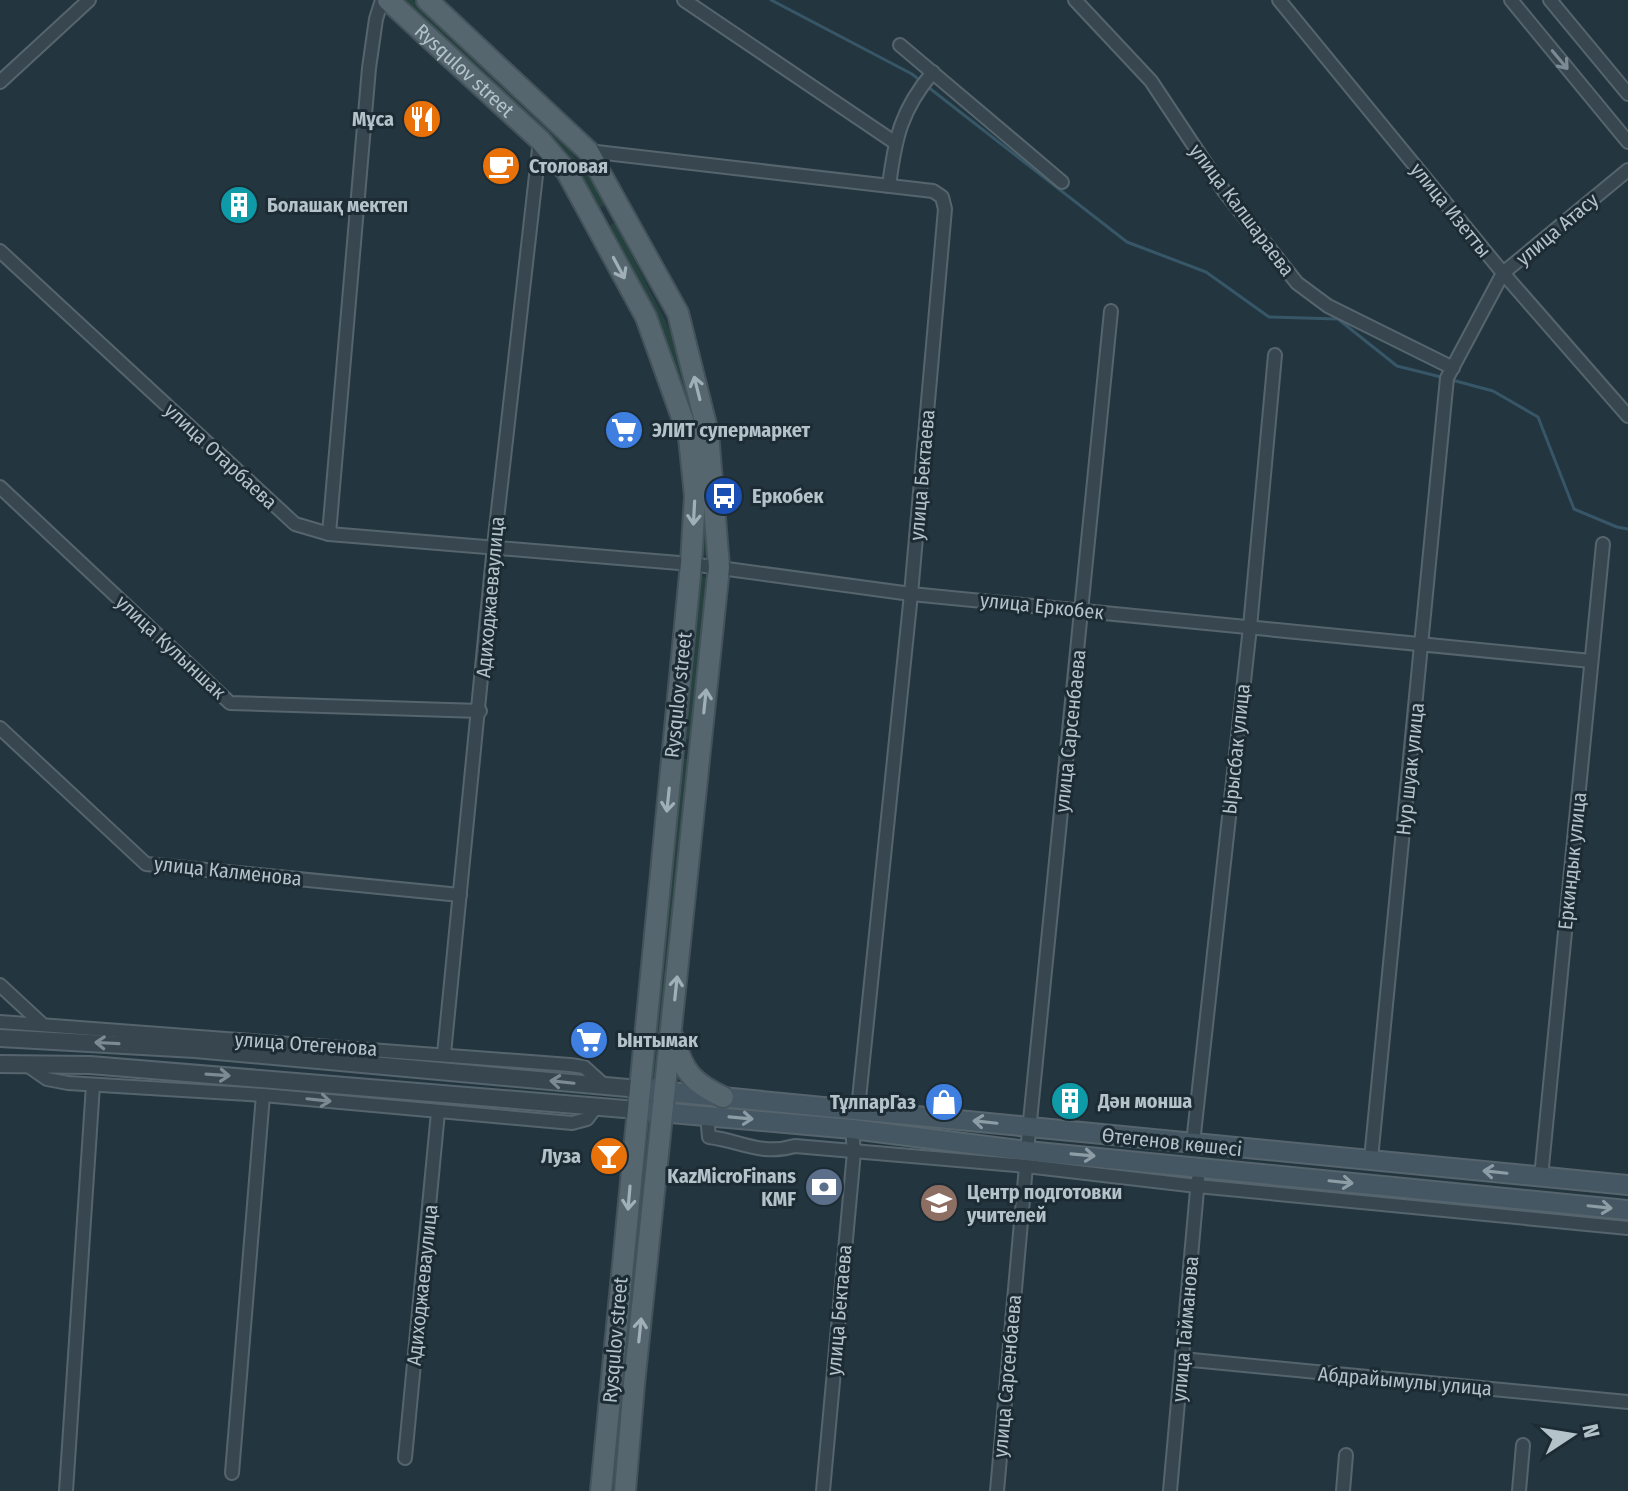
<svg xmlns="http://www.w3.org/2000/svg" width="1628" height="1491" font-family="'Fira Sans Condensed',sans-serif">
<style>
.green{fill:#26423e}
.lines{fill:none;stroke-linecap:round;stroke-linejoin:round}
.stream{stroke:#375667;stroke-width:3}
.minor-casing{stroke:#56656d;stroke-width:16}
.tertiary-casing{stroke:#56656d;stroke-width:20}
.secondary-casing{stroke:#56656d;stroke-width:22}
.primary-casing{stroke:#44535b;stroke-width:24}
.minor{stroke:#38474f;stroke-width:12}
.tertiary{stroke:#38474f;stroke-width:16}
.secondary{stroke:#455762;stroke-width:18}
.primary{stroke:#56666f;stroke-width:20}
.oneway{stroke:#7c8b93}
.oneway2{stroke:#a1b0b8}
.oneway3{stroke:#8d9da6}
.labels{text-anchor:middle;stroke-width:6;stroke-linejoin:round;paint-order:stroke}
.street-label{font-size:20px;fill:#b4c2ca;stroke:#1d2c34}
.poi-label{font-size:20px;font-weight:bold;fill:#b4c2ca;stroke:#1d2c34;text-anchor:start}
</style>
<rect width="100%" height="100%" fill="#23363f"/>
<!-- green -->
<g class="green">
<polygon points="401,0 413,0 569,149 607,204 597,209"/>
<polygon points="615,222 679,348 702,434 711,555 700,556 695,434 671,354 609,226"/>
<polygon points="700,576 710,578 693,739 682,739"/>
<polygon points="682,759 693,759 660,1080 649,1079"/>
<polygon points="645,1125 656,1126 630,1378 621,1376"/>
</g>
<g class="lines">
<!-- stream -->
<g class="stream">
<polyline points="771,0 912,74 922,82"/>
<polyline points="928,87 1127,242 1206,272 1269,317 1338,319 1397,366 1445,378"/>
<polyline points="1452,380 1493,391 1538,417 1574,509 1617,527 1628,529"/>
</g>
<defs>
<g id="minor">
<polyline points="684,0 894,142"/>
<polyline points="1075,0 1151,81 1224,191 1297,283 1328,306 1453,368"/>
<polyline points="1279,0 1503,273 1628,416"/>
<polyline points="1511,0 1628,142"/>
<polyline points="1550,0 1628,94"/>
<polyline points="900,45 1062,182"/>
<polyline points="0,82 89,0"/>
<polyline points="588,151 933,191 942,197 945,209 911,594 858,1109"/>
<path d="M889 186C895 138 901 110 933 72"/>
<polyline points="0,251 295,524 329,534 691,564 911,594 1591,661"/>
<polyline points="0,487 230,703 480,711"/>
<polyline points="329,534 369,68 376,19 382,0"/>
<polyline points="0,728 146,864 460,895"/>
<polyline points="0,985 41,1023"/>
<polyline points="0,1022 570,1065 584,1067 605,1086"/>
<polyline points="444,1054 494,546 540,140"/>
<polyline points="24,1063 47,1079 68,1083 263,1095 572,1123 587,1119 596,1107"/>
<path d="M707 1115 709 1137C742 1141 761 1156 795 1146L1026 1166 1197 1186 1628 1228"/>
<polyline points="1193,1143 1250,627 1275,355"/>
<polyline points="1027,1151 1111,311"/>
<polyline points="1371,1159 1447,378 1503,273 1628,170"/>
<polyline points="1541,1177 1603,544"/>
<polyline points="1182,1359 1628,1402"/>
<polyline points="405,1458 438,1112"/>
<polyline points="232,1473 263,1095"/>
<polyline points="66,1491 93,1085"/>
<polyline points="823,1491 854,1152 852,1129"/>
<polyline points="997,1491 1026,1166"/>
<polyline points="1170,1491 1198,1179"/>
<polyline points="1343,1491 1346,1455"/>
<polyline points="1519,1491 1523,1445"/>
</g>
<g id="tertiary">
<polyline points="0,1038 195,1049 639,1089"/>
<polyline points="0,1064 90,1065 637,1110"/>
</g>
<g id="secondary">
<polyline points="639,1089 1628,1185"/>
<polyline points="637,1110 852,1129 1027,1151 1628,1210"/>
</g>
<g id="primary">
<path id="s1" d="M388 0 540 140 567 172 646 317 689 437 695 496 691 564 601 1491"/>
<polyline points="427,0 588,151 678,313 708,433 719,567 634,1384 625,1491"/>
<path d="M674 1039C683 1072 693 1083 723 1097"/>
</g>
</defs>
<!-- minor casing -->
<use href="#minor" class="minor-casing"/>
<!-- tertiary casing -->
<use href="#tertiary" class="tertiary-casing"/>
<!-- secondary casing -->
<use href="#secondary" class="secondary-casing"/>
<!-- primary casing -->
<use href="#primary" class="primary-casing"/>
<!-- minor -->
<use href="#minor" class="minor"/>
<!-- tertiary -->
<use href="#tertiary" class="tertiary"/>
<!-- secondary -->
<use href="#secondary" class="secondary"/>
<!-- primary -->
<use href="#primary" class="primary"/>
</g>
<!-- one-way arrows -->
<defs><path id="oneway-shaft" d="M-6 0H5M1.5-3L5.5 0L1.5 3" fill="none" stroke-width="1.6" stroke-linecap="round" stroke-linejoin="round" transform="scale(2)"/></defs>
<g class="oneway">
<use href="#oneway-shaft" transform="translate(1560 60) rotate(50)"/>
<use href="#oneway-shaft" transform="translate(107 1043) rotate(-177)"/>
<use href="#oneway-shaft" transform="translate(218 1075) rotate(4)"/>
<use href="#oneway-shaft" transform="translate(562 1082) rotate(-174)"/>
<use href="#oneway-shaft" transform="translate(319 1100) rotate(6)"/>
</g>
<g class="oneway2">
<use href="#oneway-shaft" transform="translate(619 268) rotate(62)"/>
<use href="#oneway-shaft" transform="translate(697 388) rotate(-104)"/>
<use href="#oneway-shaft" transform="translate(694 513) rotate(93)"/>
<use href="#oneway-shaft" transform="translate(705 701) rotate(-84)"/>
<use href="#oneway-shaft" transform="translate(668 800) rotate(96)"/>
<use href="#oneway-shaft" transform="translate(676 988) rotate(-84)"/>
<use href="#oneway-shaft" transform="translate(629 1198) rotate(95)"/>
<use href="#oneway-shaft" transform="translate(640 1330) rotate(-84)"/>
</g>
<g class="oneway3">
<use href="#oneway-shaft" transform="translate(741 1118) rotate(5)"/>
<use href="#oneway-shaft" transform="translate(985 1122) rotate(-174)"/>
<use href="#oneway-shaft" transform="translate(1083 1155) rotate(5)"/>
<use href="#oneway-shaft" transform="translate(1495 1172) rotate(-174)"/>
<use href="#oneway-shaft" transform="translate(1341 1182) rotate(6)"/>
<use href="#oneway-shaft" transform="translate(1600 1207) rotate(6)"/>
</g>
<!-- icons -->
<defs>
<symbol id="restaurant-disc" viewBox="-11 -11 22 22"><circle r="9.5" fill="#e8710a" stroke="#1d2c34"/><path d="M-5-6h1v4h1v-4h1v4h1v-4h1v5L-1.5 .5V6h-2V.5L-5-1ZM5-6V6H3V1.5H1.5Q1.5-4 5-6Z" fill="#fff"/></symbol>
<symbol id="cafe-disc" viewBox="-11 -11 22 22"><circle r="9.5" fill="#e8710a" stroke="#1d2c34"/><path d="M-5.5-4.5H6V0H3Q3 3.5 0 3.5H-2.5Q-5.5 3.5-5.5 0ZM3-3.2v2h1.7v-2ZM-6 4.5H4V6H-6Z" fill="#fff"/></symbol>
<symbol id="building-disc" viewBox="-11 -11 22 22"><circle r="9.5" fill="#0f9aa8" stroke="#1d2c34"/><path d="M-4-6H4V6H1V3H-1V6H-4ZM-2.5-4.3h1.7v1.8h-1.7ZM.8-4.3h1.7v1.8H.8ZM-2.5-1h1.7V.8h-1.7ZM.8-1h1.7V.8H.8Z" fill="#fff"/></symbol>
<symbol id="supermarket-disc" viewBox="-11 -11 22 22"><circle r="9.5" fill="#3f7fe0" stroke="#1d2c34"/><path d="M-6-5.5h2.5l.6 2H6L4.5 2H-2.5L-4.4-4H-6ZM-1.5 3.2a1.3 1.3 0 1 0 .1 0ZM3 3.2a1.3 1.3 0 1 0 .1 0Z" fill="#fff"/></symbol>
<symbol id="bus-disc" viewBox="-11 -11 22 22"><circle r="9.5" fill="#1a4fb4" stroke="#1d2c34"/><path d="M-5-6H5V4H4V6H2V4H-2V6H-4V4H-5ZM-3.5-4V0h7V-4ZM-3.5 1.2v1.5H-2V1.2ZM2 1.2v1.5H3.5V1.2Z" fill="#fff"/></symbol>
<symbol id="shop-disc" viewBox="-11 -11 22 22"><circle r="9.5" fill="#3f7fe0" stroke="#1d2c34"/><path d="M-5-2.5h2.3a2.7 3.5 0 0 1 5.4 0H5L5.5 6h-11ZM-1.5-2.5h3a1.5 2.3 0 0 0-3 0Z" fill="#fff"/></symbol>
<symbol id="bar-disc" viewBox="-11 -11 22 22"><circle r="9.5" fill="#e8710a" stroke="#1d2c34"/><path d="M-6-5H6L.8 .8V4.5H3.5V6h-7V4.5H-.8V.8Z" fill="#fff"/></symbol>
<symbol id="bank-disc" viewBox="-11 -11 22 22"><circle r="9.5" fill="#5c6f8a" stroke="#1d2c34"/><path d="M-6-4H6V4H-6ZM0-2.3a2.3 2.3 0 1 0 0 4.6a2.3 2.3 0 1 0 0-4.6Z" fill="#fff"/></symbol>
<symbol id="school-disc" viewBox="-11 -11 22 22"><circle r="9.5" fill="#8d6e63" stroke="#1d2c34"/><path d="M0-5L7-2L0 1L-7-2ZM-4 1L0 2.5L4 1V4Q0 6-4 4Z" fill="#fff"/></symbol>
</defs>
<g fill-rule="evenodd">
<use href="#restaurant-disc" x="400" y="97" width="44" height="44"/>
<use href="#cafe-disc" x="479" y="144" width="44" height="44"/>
<use href="#building-disc" x="217" y="183" width="44" height="44"/>
<use href="#supermarket-disc" x="602" y="408" width="44" height="44"/>
<use href="#bus-disc" x="702" y="474" width="44" height="44"/>
<use href="#supermarket-disc" x="567" y="1018" width="44" height="44"/>
<use href="#building-disc" x="1048" y="1079" width="44" height="44"/>
<use href="#shop-disc" x="922" y="1080" width="44" height="44"/>
<use href="#bar-disc" x="587" y="1134" width="44" height="44"/>
<use href="#bank-disc" x="802" y="1165" width="44" height="44"/>
<use href="#school-disc" x="917" y="1181" width="44" height="44"/>
</g>
<g class="labels">
<!-- street labels -->
<g class="street-label">
<text dy="7" stroke="none"><textPath href="#s1" startOffset="104">Rysqulov street</textPath></text>
<text transform="translate(1242 210) rotate(53)" y="7">улица Калшараева</text>
<text transform="translate(1451 210) rotate(51)" y="7">улица Изетты</text>
<text transform="translate(1557 229) rotate(-40)" y="7">улица Атасу</text>
<text transform="translate(221 456) rotate(43)" y="7">улица Отарбаева</text>
<text transform="translate(922 475) rotate(-85)" y="7">улица Бектаева</text>
<text transform="translate(490 597) rotate(-85)" y="7">Адиходжаеваулица</text>
<text transform="translate(1042 606) rotate(6)" y="7">улица Еркобек</text>
<text transform="translate(171 647) rotate(43)" y="7">улица Кулыншак</text>
<text transform="translate(678 695) rotate(-84)" y="7">Rysqulov street</text>
<text transform="translate(1070 731) rotate(-84)" y="7">улица Сарсенбаева</text>
<text transform="translate(1236 749) rotate(-84)" y="7">Ырысбак улица</text>
<text transform="translate(1410 769) rotate(-84)" y="7">Нур шуак улица</text>
<text transform="translate(1572 861) rotate(-84)" y="7">Еркиндык улица</text>
<text transform="translate(228 871) rotate(6)" y="7">улица Калменова</text>
<text transform="translate(306 1044) rotate(4)" y="7">улица Отегенова</text>
<text transform="translate(1172 1142) rotate(6)" y="7">Өтегенов көшесі</text>
<text transform="translate(422 1285) rotate(-84)" y="7">Адиходжаеваулица</text>
<text transform="translate(839 1310) rotate(-85)" y="7">улица Бектаева</text>
<text transform="translate(1185 1329) rotate(-85)" y="7">улица Тайманова</text>
<text transform="translate(615 1340) rotate(-85)" y="7">Rysqulov street</text>
<text transform="translate(1007 1376) rotate(-85)" y="7">улица Сарсенбаева</text>
<text transform="translate(1405 1381) rotate(5)" y="7">Абдрайымулы улица</text>
</g>
<!-- poi labels -->
<g class="poi-label">
<text x="394" y="126" text-anchor="end">Мұса</text>
<text x="529" y="173">Столовая</text>
<text x="267" y="212">Болашақ мектеп</text>
<text x="652" y="437">ЭЛИТ супермаркет</text>
<text x="752" y="503">Еркобек</text>
<text x="617" y="1047">Ынтымак</text>
<text x="1098" y="1108">Дән монша</text>
<text x="916" y="1109" text-anchor="end">ТұлпарГаз</text>
<text x="581" y="1163" text-anchor="end">Луза</text>
<text x="796" y="1183" text-anchor="end">KazMicroFinans<tspan x="796" dy="23">KMF</tspan></text>
<text x="967" y="1199">Центр подготовки<tspan x="967" dy="23">учителей</tspan></text>
</g>
</g>
<!-- north arrow -->
<g transform="translate(1572 1435) rotate(78)" stroke="#1d2c34" stroke-width="6" paint-order="stroke">
<path d="M0-6L14 30L0 20L-14 30Z" fill="#b4c2ca"/>
<text y="-12" font-size="22" font-weight="bold" text-anchor="middle" fill="#b4c2ca">N</text>
</g>
</svg>
